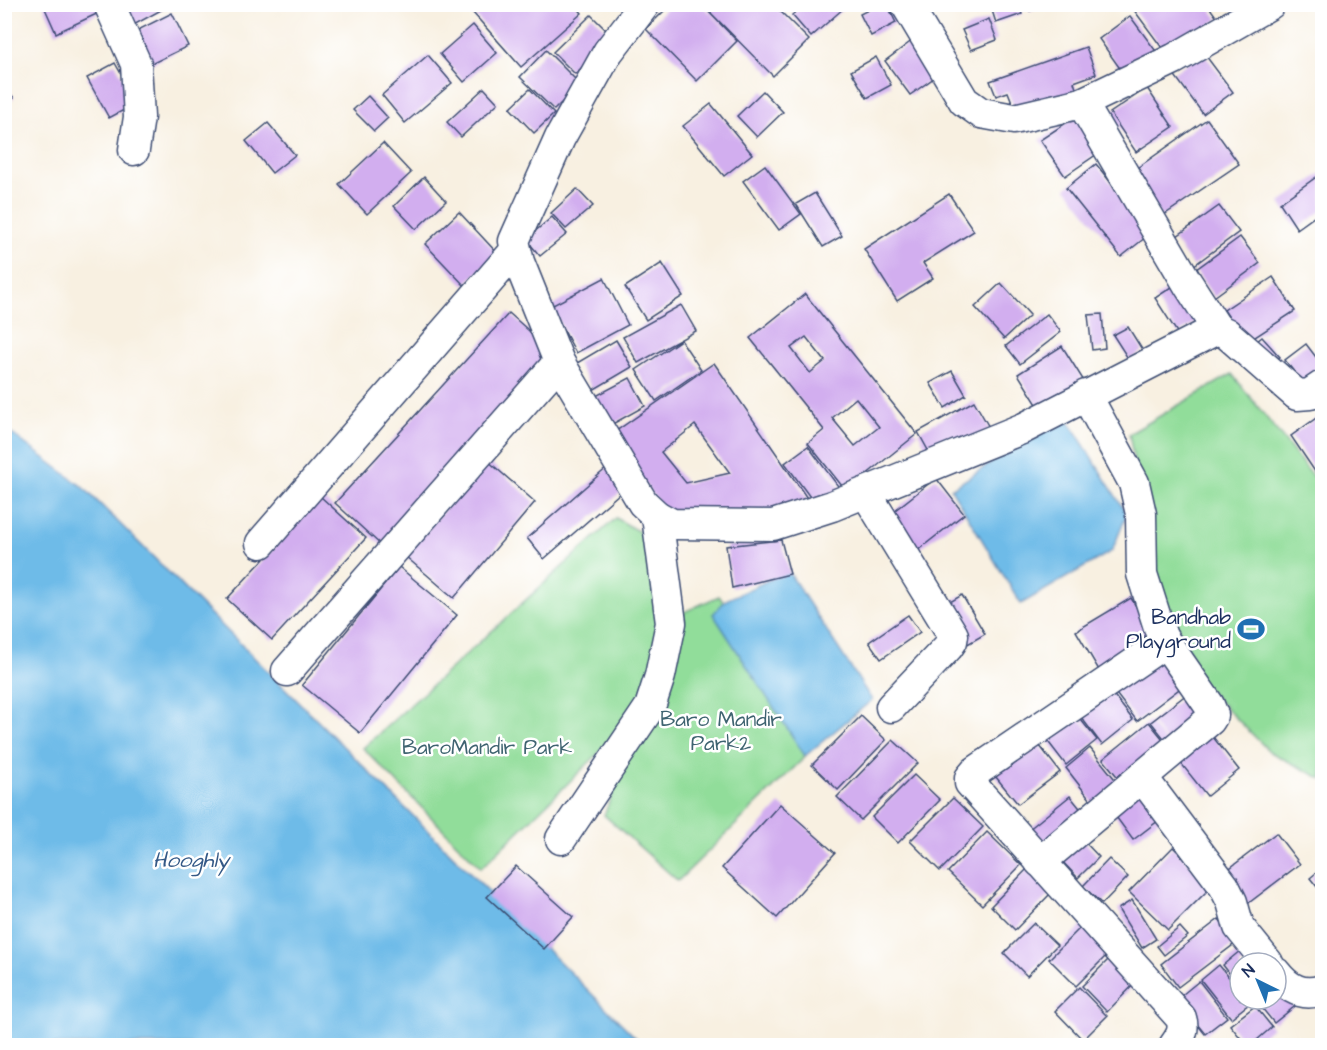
<svg xmlns="http://www.w3.org/2000/svg" width="1327" height="1050" font-family="'Architects Daughter',sans-serif">
<style>
.green{fill:#91dd9a;stroke:#56867c;stroke-width:1.5}
.water{fill:#6ebbe8;stroke:#4475a3;stroke-width:1.5}
.building{fill:#d2aeef;fill-rule:evenodd}
.lines{fill:none;stroke-linecap:round;stroke-linejoin:round}
.minor-casing{stroke:#3c4c72;stroke-width:33}
.minor{stroke:#fff;stroke-width:30}
.labels{text-anchor:middle;stroke-width:5;stroke-linejoin:round;paint-order:stroke}
.poi-label{font-size:21px;fill:#1b2f5e;stroke:#fff;text-anchor:end}
.park-label{font-size:21px;fill:#3e6370;stroke:#fff}
.water-label{font-size:22px;font-style:italic;fill:#345987;stroke:#fff}
</style>
<rect width="100%" height="100%" fill="#fff"/>
<filter id="ink" filterUnits="userSpaceOnUse"><feTurbulence type="fractalNoise" baseFrequency=".0167" numOctaves="2"/><feDisplacementMap in="SourceGraphic" scale="12" xChannelSelector="R" yChannelSelector="G"/><feConvolveMatrix kernelMatrix="1 2 1 2 8 2 1 2 1" color-interpolation-filters="sRGB"/></filter>
<filter id="wash" filterUnits="userSpaceOnUse"><feTurbulence type="fractalNoise" baseFrequency=".008" numOctaves="4" result="noise"/><feDisplacementMap in="SourceGraphic" scale="24" xChannelSelector="R" yChannelSelector="G"/><feGaussianBlur stdDeviation="1.35" result="paint"/><feColorMatrix in="noise" values="0 0 0 0 0 0 0 0 0 0 0 0 0 0 0 0 0 1.4 0 .05"/><feComposite in="paint" operator="in"/></filter>
<g filter="url(#wash)">
<rect width="100%" height="100%" fill="#f8f0e1"/>
<!-- green -->
<g class="green">
<polygon points="1232,374 1322,488 1322,779 1270,752 1203,685 1154,573 1129,434"/>
<polygon points="616,518 663,546 658,675 598,754 481,868 363,748"/>
<polygon points="719,596 820,736 803,759 678,881 604,815 684,612"/>
</g>
<!-- water -->
<g class="water">
<polygon points="1065,415 1127,514 1112,551 1021,604 951,489"/>
<polygon points="4,428 83,487 643,1045 5,1045"/>
<polygon points="788,571 872,700 805,756 713,614 726,600"/>
</g>
<g id="blocks">
<!-- building -->
<g class="building">
<polygon points="43,4 103,4 105,10 56,33"/>
<polygon points="122,4 172,4 130,27"/>
<polygon points="465,4 574,4 582,13 521,67"/>
<polygon points="671,4 701,4 737,41 697,81 646,29"/>
<polygon points="716,4 773,4 809,40 773,76 709,11"/>
<polygon points="805,4 841,4 844,8 811,37 792,15"/>
<polygon points="880,4 887,4 896,23 871,36 860,14"/>
<polygon points="990,4 1018,4 1022,14 996,23"/>
<polygon points="1027,4 1044,4 1030,11"/>
<polygon points="1133,4 1207,4 1218,19 1168,56 1131,6"/>
<polygon points="172,13 188,46 147,66 132,33"/>
<polygon points="591,15 613,37 575,74 553,52"/>
<polygon points="1130,16 1158,54 1126,77 1099,39"/>
<polygon points="989,19 997,40 971,50 962,30"/>
<polygon points="473,25 497,53 464,82 440,54"/>
<polygon points="913,40 938,75 910,95 885,61"/>
<polygon points="1086,47 1096,74 1074,82 1078,95 1018,117 1008,92 996,96 990,81"/>
<polygon points="546,50 580,84 554,110 520,77"/>
<polygon points="1203,52 1233,92 1203,114 1173,73"/>
<polygon points="428,55 452,83 405,123 382,95"/>
<polygon points="876,57 891,85 867,98 851,71"/>
<polygon points="115,63 137,103 109,118 87,78"/>
<polygon points="4,85 14,98 4,105"/>
<polygon points="484,88 498,103 461,137 447,122"/>
<polygon points="1147,88 1173,127 1136,152 1110,113"/>
<polygon points="530,89 554,114 534,133 510,108"/>
<polygon points="763,91 783,112 757,137 737,116"/>
<polygon points="368,96 388,118 374,131 353,110"/>
<polygon points="711,104 752,154 724,176 683,126"/>
<polygon points="1075,117 1100,152 1065,176 1040,140"/>
<polygon points="1207,119 1239,164 1161,217 1130,173"/>
<polygon points="268,123 295,155 272,173 246,141"/>
<polygon points="383,143 411,173 367,214 339,184"/>
<polygon points="1096,164 1151,233 1121,257 1066,188"/>
<polygon points="765,165 801,214 779,230 743,181"/>
<polygon points="1322,173 1322,211 1297,229 1280,203"/>
<polygon points="424,177 446,201 416,229 394,206"/>
<polygon points="577,189 593,206 566,229 551,213"/>
<polygon points="815,193 842,236 823,247 796,204"/>
<polygon points="949,194 974,231 923,263 933,278 897,301 864,249"/>
<polygon points="1219,206 1239,232 1193,266 1173,239"/>
<polygon points="459,212 498,254 464,285 425,244"/>
<polygon points="552,217 567,234 540,256 526,239"/>
<polygon points="1240,237 1260,263 1214,297 1195,270"/>
<polygon points="662,263 683,296 646,320 625,287"/>
<polygon points="1273,277 1295,311 1246,343 1224,310"/>
<polygon points="604,278 628,325 576,353 551,306"/>
<polygon points="1001,283 1030,315 1004,339 975,307"/>
<polygon points="1175,285 1197,321 1178,334 1155,298"/>
<path d="M805 294 917 434 846 491 808 443 824 430 750 338ZM806 337 825 361 810 373 791 348ZM856 398 879 427 855 446 832 418Z"/>
<polygon points="681,305 696,331 638,363 623,337"/>
<polygon points="509,313 557,356 382,546 335,503"/>
<polygon points="1047,314 1061,332 1020,364 1006,346"/>
<polygon points="1102,314 1105,348 1092,350 1088,315"/>
<polygon points="1128,327 1143,351 1129,360 1113,335"/>
<polygon points="1262,337 1280,357 1269,366 1251,346"/>
<polygon points="616,340 632,367 593,390 577,363"/>
<polygon points="681,340 701,370 656,401 636,370"/>
<polygon points="1306,344 1322,365 1322,374 1299,392 1298,377 1285,360"/>
<polygon points="1062,346 1087,386 1043,414 1018,374"/>
<path d="M714 363 809 501 771 524 673 522 609 436ZM695 425 730 473 686 483 661 452Z"/>
<polygon points="952,371 966,395 945,408 930,383"/>
<polygon points="630,378 645,406 609,426 594,397"/>
<polygon points="974,401 990,429 934,461 918,432"/>
<polygon points="1322,414 1322,482 1291,436"/>
<polygon points="808,446 841,490 818,508 785,463"/>
<polygon points="487,460 535,502 454,598 405,556"/>
<polygon points="609,466 627,487 544,559 527,538"/>
<polygon points="936,478 964,514 913,554 885,518"/>
<polygon points="321,497 366,538 272,640 227,599"/>
<polygon points="781,540 790,574 732,588 726,546"/>
<polygon points="399,567 457,615 360,733 302,685"/>
<polygon points="962,595 985,634 966,645 943,606"/>
<polygon points="1131,598 1158,643 1103,677 1076,631"/>
<polygon points="908,615 920,632 881,659 869,642"/>
<polygon points="1160,649 1187,683 1137,721 1110,686"/>
<polygon points="1109,689 1133,720 1102,745 1078,713"/>
<polygon points="1187,694 1207,719 1171,747 1151,722"/>
<polygon points="1073,710 1097,740 1066,765 1043,735"/>
<polygon points="861,716 886,740 838,790 812,765"/>
<polygon points="1149,722 1171,749 1125,786 1103,759"/>
<polygon points="1209,732 1239,770 1207,796 1176,757"/>
<polygon points="1033,737 1060,772 1018,804 991,771"/>
<polygon points="893,740 918,763 861,820 837,797"/>
<polygon points="1090,748 1122,788 1097,808 1066,768"/>
<polygon points="914,775 940,800 898,843 872,817"/>
<polygon points="1141,788 1163,817 1133,840 1111,810"/>
<polygon points="1070,796 1083,812 1041,847 1028,830"/>
<polygon points="953,798 983,827 940,871 910,841"/>
<polygon points="780,804 835,853 777,918 722,868"/>
<polygon points="987,832 1021,865 982,905 948,872"/>
<polygon points="1276,833 1300,864 1246,905 1222,874"/>
<polygon points="1081,838 1099,857 1078,878 1060,859"/>
<polygon points="1173,847 1212,886 1168,930 1129,892"/>
<polygon points="1109,859 1128,877 1102,904 1083,886"/>
<polygon points="516,866 573,917 544,949 487,897"/>
<polygon points="1028,868 1052,892 1015,930 991,906"/>
<polygon points="1322,868 1322,893 1310,878"/>
<polygon points="1132,900 1156,939 1142,948 1118,909"/>
<polygon points="1219,919 1237,942 1178,987 1161,964"/>
<polygon points="1034,923 1057,945 1027,976 1004,953"/>
<polygon points="1085,923 1112,950 1076,986 1049,959"/>
<polygon points="1180,927 1188,936 1164,955 1157,946"/>
<polygon points="1247,945 1261,963 1240,963 1240,987 1223,965"/>
<polygon points="1116,952 1141,977 1107,1012 1082,986"/>
<polygon points="1219,965 1240,991 1240,999 1247,999 1250,1003 1231,1018 1201,980"/>
<polygon points="1199,981 1227,1017 1205,1034 1177,999"/>
<polygon points="1079,987 1107,1016 1083,1040 1055,1011"/>
<polygon points="1276,987 1299,1003 1274,1023 1257,1002 1261,999 1276,999"/>
<polygon points="1255,1006 1272,1027 1250,1046 1247,1046 1230,1025"/>
</g>
</g>
</g>
<g filter="url(#ink)">
<use href="#blocks" fill-opacity="0" stroke="#3c4c72" stroke-width="1.5"/>
<g class="lines">
<defs>
<g id="minor">
<polyline points="109,4 136,64 139,117 134,150"/>
<polyline points="645,4 608,52 560,138 514,241 519,262 559,362 643,503 657,516 672,524 773,525 832,506 1024,428 1217,329 1226,333 1297,395 1310,394 1322,386"/>
<polyline points="906,4 964,101 981,113 1014,119 1082,103"/>
<polyline points="1217,329 1188,284 1082,103 1174,59 1270,4"/>
<path d="M1086 395 1134 483 1141 514 1142 574 1162 637 1160 646 975 772 970 778V783L1181 1018C1185 1030 1181 1036 1174 1046"/>
<polyline points="866,493 953,635 952,641 948,647 891,707"/>
<polyline points="261,543 515,251"/>
<polyline points="287,671 559,362"/>
<polyline points="1142,777 1224,886 1232,902 1239,927 1268,963"/>
<polyline points="561,839 650,707 660,676 671,623 657,516"/>
<polyline points="1040,862 1210,720 1213,715 1209,705 1162,637"/>
<path d="M1276 973C1288 988 1302 997 1322 990"/>
</g>
</defs>
<!-- minor casing -->
<use href="#minor" class="minor-casing"/>
<!-- minor -->
<use href="#minor" class="minor"/>
</g>
</g>
<!-- icons -->
<defs>
<symbol id="stadium-bare" viewBox="-9 -9 18 18"><path d="M0-5a6.5 5 0 1 0 0 10a6.5 5 0 1 0 0-10ZM-3.5-1.8h7v3.6h-7Z" fill="#1f6fb2" stroke="#fff" stroke-width="2.5" paint-order="stroke"/></symbol>
</defs>
<g fill-rule="evenodd">
<use href="#stadium-bare" x="1232" y="610" width="38" height="38"/>
</g>
<g class="labels">
<!-- poi labels -->
<g class="poi-label">
<text x="1231" y="624">Bandhab<tspan x="1231" dy="24">Playground</tspan></text>
</g>
<!-- park labels -->
<g class="park-label">
<text x="721" y="726">Baro Mandir<tspan x="721" dy="24">Park2</tspan></text>
<text x="487" y="754">BaroMandir Park</text>
</g>
<!-- water labels -->
<g class="water-label">
<text x="191" y="867">Hooghly</text>
</g>
</g>
<!-- margin -->
<rect width="1327" height="1050" fill="none" stroke="#fff" stroke-width="24"/>
<!-- north arrow -->
<g transform="translate(1258 981) rotate(317)"><circle r="28" fill="#ffffff" stroke="#a4acbf" stroke-width="1.5"/>
<path d="M0-4.5L10 22L0 15L-10 22Z" fill="#1f6fb2"/>
<text y="-9" font-size="16" font-weight="bold" text-anchor="middle" fill="#1b2f5e">N</text>
</g>
</svg>
